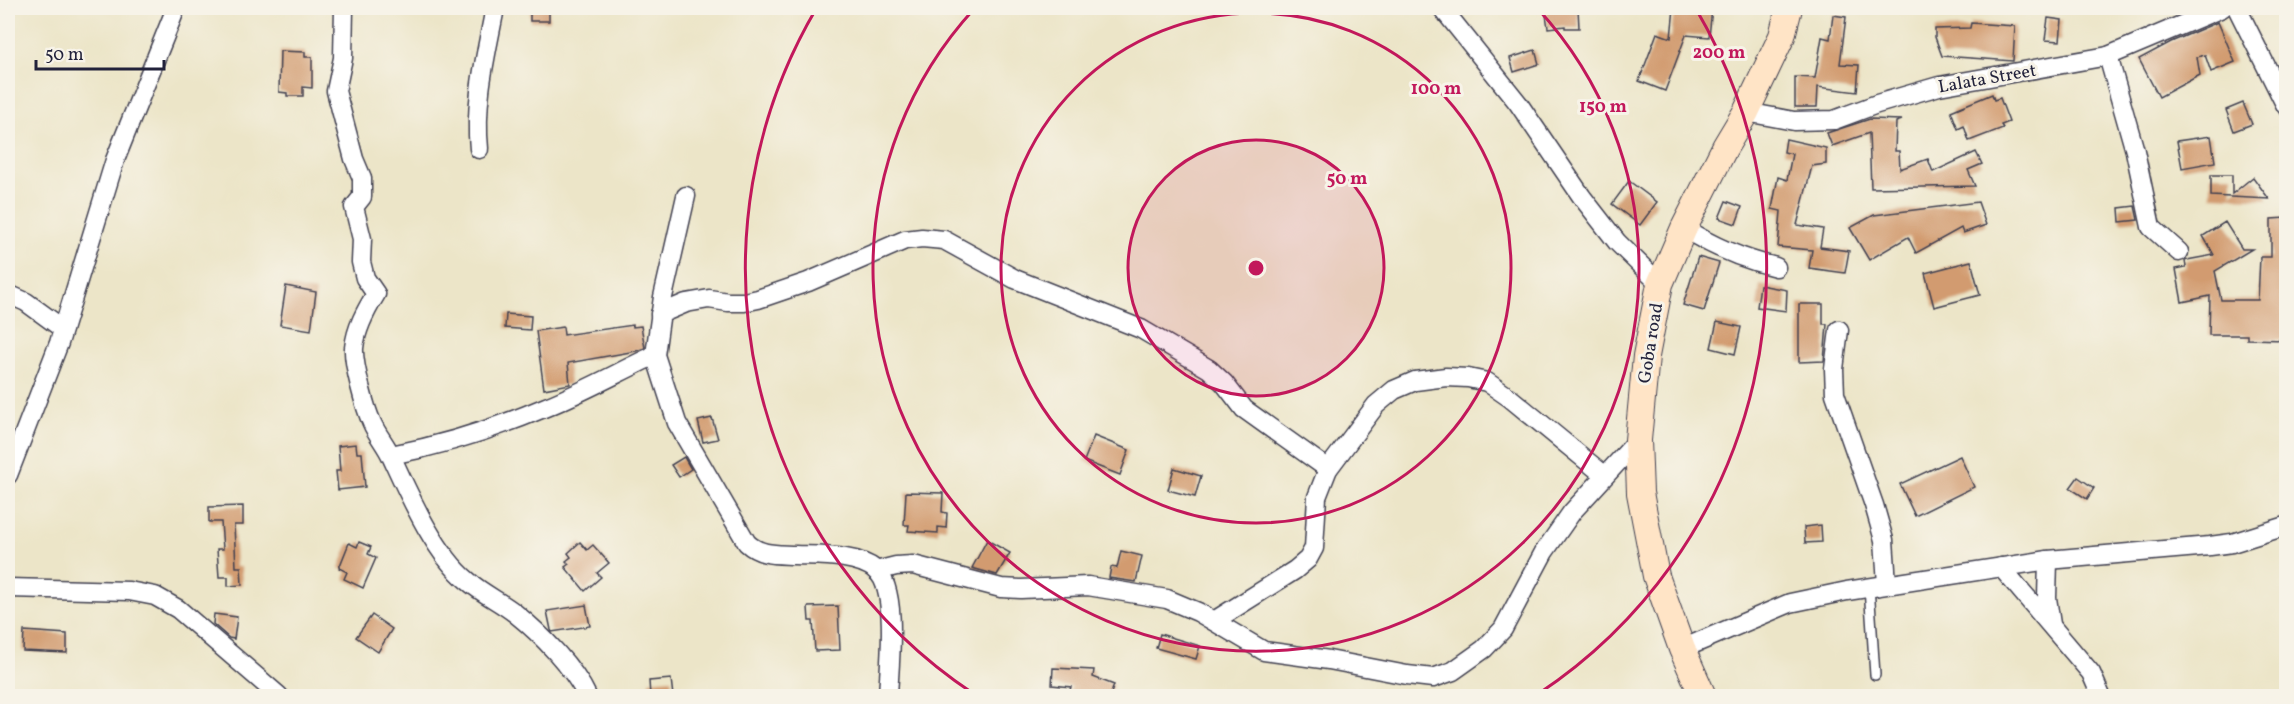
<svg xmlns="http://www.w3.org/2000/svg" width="2294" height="704" font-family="Vollkorn,serif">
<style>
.building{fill:#d29b6f}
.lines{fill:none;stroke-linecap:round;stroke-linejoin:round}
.lane-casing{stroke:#403f50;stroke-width:12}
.street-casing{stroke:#403f50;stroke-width:21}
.secondary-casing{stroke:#403f50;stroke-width:28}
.lane{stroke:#fff;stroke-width:9}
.street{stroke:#fff;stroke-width:18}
.secondary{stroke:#ffe4c6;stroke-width:26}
.ring{fill:none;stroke:#c2185b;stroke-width:3}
.labels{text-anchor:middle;stroke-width:6;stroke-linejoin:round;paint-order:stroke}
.street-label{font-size:18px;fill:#22223b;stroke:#f7f3e8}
.centre{fill:#c2185b;stroke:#f7f3e8;stroke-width:3}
.ring-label{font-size:18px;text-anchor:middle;font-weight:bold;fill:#c2185b;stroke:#f7f3e8;stroke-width:6;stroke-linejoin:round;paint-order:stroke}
</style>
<rect width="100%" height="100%" fill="#f7f3e8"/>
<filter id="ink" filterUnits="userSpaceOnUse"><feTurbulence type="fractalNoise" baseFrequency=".0167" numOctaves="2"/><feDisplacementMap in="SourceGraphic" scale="12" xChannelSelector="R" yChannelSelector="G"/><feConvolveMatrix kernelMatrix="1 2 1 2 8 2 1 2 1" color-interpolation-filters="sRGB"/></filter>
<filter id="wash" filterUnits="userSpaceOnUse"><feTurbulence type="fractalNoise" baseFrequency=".008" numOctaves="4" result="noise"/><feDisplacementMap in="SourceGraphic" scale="24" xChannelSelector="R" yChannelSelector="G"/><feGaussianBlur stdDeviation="1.35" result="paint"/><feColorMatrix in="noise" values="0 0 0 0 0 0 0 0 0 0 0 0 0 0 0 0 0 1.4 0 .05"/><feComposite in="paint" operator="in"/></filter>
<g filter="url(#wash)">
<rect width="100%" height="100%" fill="#ece5c8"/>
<g id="blocks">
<!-- building -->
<g class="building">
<rect x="530" y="8" width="19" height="13"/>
<polygon points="1545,8 1578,8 1579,28 1565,28 1565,26 1548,28"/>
<polygon points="1674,8 1712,8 1709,37 1686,35 1665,91 1639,81 1657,33 1671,38"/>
<polygon points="1833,15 1846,17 1840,64 1859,65 1857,92 1818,87 1817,107 1795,107 1795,77 1815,78 1822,37 1830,39"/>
<polygon points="2048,18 2062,20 2060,41 2045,40"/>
<polygon points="2218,22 2235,62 2211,72 2205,55 2197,57 2200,75 2159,97 2139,59 2171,42"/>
<polygon points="1971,23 2015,26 2013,61 1942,56 1935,37 1935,29 1970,28"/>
<polygon points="1535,50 1539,64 1514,72 1510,58"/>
<polygon points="280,51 305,52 305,57 312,57 312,88 303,87 303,96 287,96 287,93 279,92"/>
<polygon points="1992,94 1994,100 2000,98 2009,122 2001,125 2003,128 1969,141 1964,126 1958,129 1951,111"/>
<polygon points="2243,103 2252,124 2234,131 2226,110"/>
<polygon points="1870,119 1902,120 1896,122 1895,151 1899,151 1900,169 1928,159 1933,172 1976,152 1982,164 1968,170 1975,186 1871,188 1869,133 1832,146 1827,133"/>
<polygon points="2211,136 2215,162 2182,168 2177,141"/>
<polygon points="1786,139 1826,148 1826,164 1812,166 1797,225 1823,229 1820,247 1849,251 1845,273 1809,268 1812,250 1778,247 1781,211 1772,209 1778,177 1787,180 1792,154 1784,152"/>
<polygon points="2211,175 2232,175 2232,194 2253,177 2269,199 2211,196"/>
<polygon points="1629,181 1657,202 1640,225 1612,204"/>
<polygon points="1726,201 1742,207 1736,224 1719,218"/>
<polygon points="1978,202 1986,225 1963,233 1961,228 1916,253 1908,237 1869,260 1850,228 1874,215"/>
<polygon points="2135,206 2138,220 2120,222 2119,208"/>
<polygon points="2286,218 2284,300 2286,300 2286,340 2247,339 2247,335 2209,335 2210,296 2182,302 2176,269 2186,267 2185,261 2187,260 2214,255 2203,236 2225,222 2242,249 2252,249 2215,271 2221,300 2258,300 2260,257 2271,257 2271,219"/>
<polygon points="1698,257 1719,263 1704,311 1683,305"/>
<polygon points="1971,261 1980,295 1934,307 1925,273"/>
<polygon points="1760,285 1787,290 1786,311 1757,307"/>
<polygon points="286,286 316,292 311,330 280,325"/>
<polygon points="1799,304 1823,304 1823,324 1827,324 1824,361 1799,362"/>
<polygon points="506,314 531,316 530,330 505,328"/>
<polygon points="1717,322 1741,327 1735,354 1711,348"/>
<polygon points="633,325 633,327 641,326 645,348 636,351 568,363 570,384 544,389 536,331 563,327 564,335"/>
<polygon points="712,418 718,439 703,442 698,421"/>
<polygon points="1094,436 1129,450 1120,475 1084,461"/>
<polygon points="356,444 357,453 362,453 365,487 338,490 336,471 340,471 338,446"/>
<polygon points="1960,456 1974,487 1915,516 1900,484"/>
<polygon points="684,457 691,469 679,477 671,465"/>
<polygon points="1174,468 1201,476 1195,497 1168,490"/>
<polygon points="2078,477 2094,488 2087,499 2070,488"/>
<polygon points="906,492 943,493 942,512 947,513 946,528 938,527 938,533 908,531 909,525 904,525"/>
<polygon points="243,506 243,525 234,525 236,567 241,567 242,585 228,586 228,577 219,577 217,549 223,549 221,522 209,522 209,507"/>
<polygon points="1821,525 1822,542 1805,543 1804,527"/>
<polygon points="987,540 1010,553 997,575 972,568"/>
<polygon points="359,542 371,547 368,554 376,558 363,588 344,579 347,572 339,568 349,543 357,547"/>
<polygon points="580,542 587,550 593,545 609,563 597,573 601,577 585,591 565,567 569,564 566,561 571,557 568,553"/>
<polygon points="1121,551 1142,556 1136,582 1109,578 1111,567 1117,568"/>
<polygon points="586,605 590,626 552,632 551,630 547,611"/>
<polygon points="838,606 840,650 815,651 813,621 809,621 808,607"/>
<polygon points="214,614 237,617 234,639 229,638 213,624"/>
<polygon points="372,615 392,629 378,652 356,637"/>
<polygon points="24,631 67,634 67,653 23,651"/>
<polygon points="1160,634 1200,646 1196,659 1156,648"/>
<polygon points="1053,668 1094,670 1093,677 1114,685 1110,696 1068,696 1071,687 1052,685"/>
<polygon points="671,679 673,696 650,696 649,681"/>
</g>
</g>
</g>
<g filter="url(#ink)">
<use href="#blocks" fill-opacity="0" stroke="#403f50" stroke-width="1.5"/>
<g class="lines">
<defs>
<polyline id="lane" points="1869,587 1875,675"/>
<g id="street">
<path d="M344 8 343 58 336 91 354 159 362 178V197L354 207 362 239 361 262 365 278 376 294C366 310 356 328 354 348 353 364 365 408 372 423 377 435 387 446 392 458 410 497 435 554 468 581 483 594 501 602 516 614 541 634 574 668 587 696"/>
<polyline points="1442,8 1518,103 1582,197 1617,242 1660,284"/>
<polyline points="2237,8 2286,106"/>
<polyline points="2108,56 2135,151 2151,227 2179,252"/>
<polyline points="1746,112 1794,121 1834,120 1877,104 1939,86 2108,56 2222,8"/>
<path d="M479 149C474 101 486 55 495 8"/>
<path d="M686 196 663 297 655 355 677 423 747 543C761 556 777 554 795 555 819 556 856 554 876 570 899 590 889 668 888 696"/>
<path d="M1684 228C1713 247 1742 259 1776 267"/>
<polyline points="8,294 26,302 63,329"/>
<polyline points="660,314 686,303 709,299 728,302 744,302 758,299 808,282 905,240 922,238 944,240 1015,279 1141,329 1209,369 1224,383 1244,409 1328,469"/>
<polyline points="1839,330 1834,369 1835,394 1874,505 1884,540 1887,584"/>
<path d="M391 455C443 445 497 428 546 407 583 392 619 372 655 355"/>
<polyline points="8,475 59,343 115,160 176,8"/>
<polyline points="2048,560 2047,598 2051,624"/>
<polyline points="2001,567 2091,673 2101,696"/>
<polyline points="876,571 896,566 913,565 1001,588 1021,589 1088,586 1167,599 1198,612 1264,651 1329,660 1407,675 1433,678 1453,671 1484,649 1503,629 1544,552 1572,512 1638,440"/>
<polyline points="8,588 129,591 155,596 178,609 279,696"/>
<polyline points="1214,621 1295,570 1308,559 1314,548 1317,497 1328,469 1376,405 1394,390 1415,381 1446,377 1468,378 1487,382 1510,398 1604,475"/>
<polyline points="1682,649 1790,603 1847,591 2048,560 2210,546 2232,543 2286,526"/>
</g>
<polyline id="secondary" points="1703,696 1682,649 1656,576 1640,493 1638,440 1646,356 1660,284 1684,228 1725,147 1746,112 1782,36 1789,8"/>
</defs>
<!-- lane casing -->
<use href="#lane" class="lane-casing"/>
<!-- street casing -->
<use href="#street" class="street-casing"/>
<!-- secondary casing -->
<use href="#secondary" class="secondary-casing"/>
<!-- lane -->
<use href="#lane" class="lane"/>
<!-- street -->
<use href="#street" class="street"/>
<!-- secondary -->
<use href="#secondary" class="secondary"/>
</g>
</g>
<!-- distance rings -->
<circle cx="1256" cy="268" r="128" fill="#c2185b" fill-opacity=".12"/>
<g class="ring">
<circle cx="1256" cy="268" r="128"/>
<circle cx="1256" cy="268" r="255"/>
<path d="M1538 9A383 383 0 1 1 974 9"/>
<path d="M974 694A511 511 0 0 1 816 9M1696 9A511 511 0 0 1 1538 694"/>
</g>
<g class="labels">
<!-- street labels -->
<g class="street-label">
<text transform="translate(1987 78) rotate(-10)" y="6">Lalata Street</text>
<text transform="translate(1650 343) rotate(-81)" y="6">Goba road</text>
</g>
</g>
<circle cx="1256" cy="268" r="9" class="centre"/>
<g class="ring-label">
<text x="1719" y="58">200 m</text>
<text x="1436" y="94">100 m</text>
<text x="1603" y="112">150 m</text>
<text x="1347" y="184">50 m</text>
</g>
<!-- margin -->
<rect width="2294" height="704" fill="none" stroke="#f7f3e8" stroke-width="30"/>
<!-- scale -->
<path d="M36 60v9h128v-9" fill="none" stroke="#22223b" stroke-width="3"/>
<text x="45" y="60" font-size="18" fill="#22223b" stroke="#f7f3e8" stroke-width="4.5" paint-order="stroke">50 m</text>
</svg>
